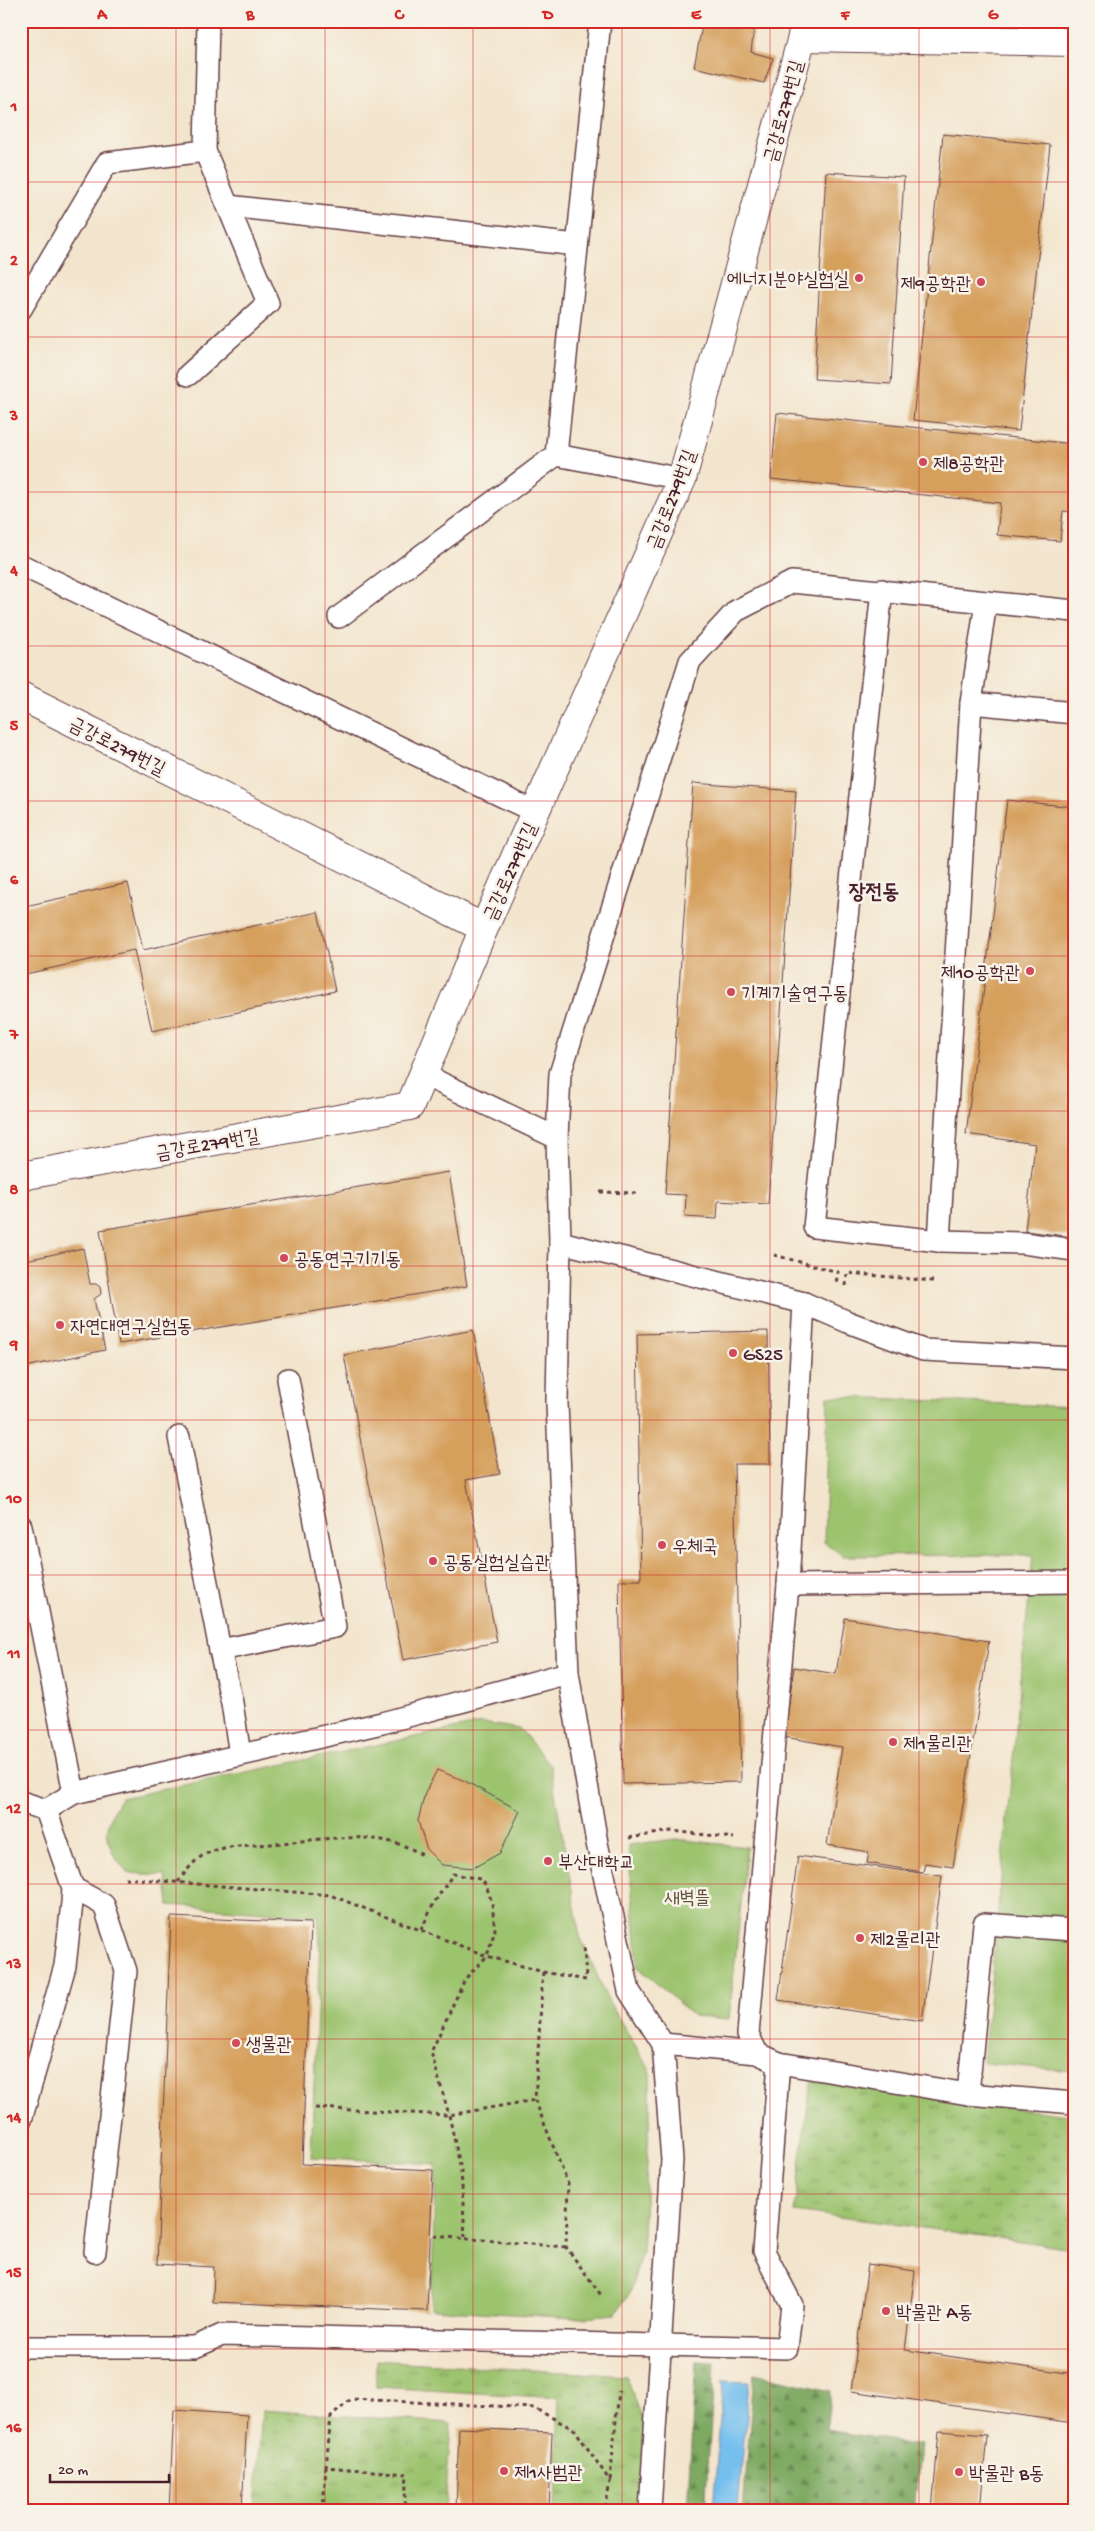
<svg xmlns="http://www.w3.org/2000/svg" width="1095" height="2531" font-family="'Gochi Hand','Poor Story',sans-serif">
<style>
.grass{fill:url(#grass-tufts);stroke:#73714c}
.forest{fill:url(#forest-firs);stroke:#646446}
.green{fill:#9cc36e;stroke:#73714c}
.water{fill:#75bfee;stroke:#606f8c}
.building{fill:#d59f5c}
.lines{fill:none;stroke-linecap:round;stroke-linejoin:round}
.service-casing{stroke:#633d43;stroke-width:24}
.minor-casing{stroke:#633d43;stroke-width:30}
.path{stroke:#633d43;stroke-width:3;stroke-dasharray:4 4;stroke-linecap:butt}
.service{stroke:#fff;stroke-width:21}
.minor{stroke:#fff;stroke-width:28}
.grid{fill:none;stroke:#d62828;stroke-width:1;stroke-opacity:0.55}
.poi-dot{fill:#d1495b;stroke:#f7f3e8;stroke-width:2}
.labels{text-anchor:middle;stroke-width:5;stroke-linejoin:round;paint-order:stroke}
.street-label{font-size:19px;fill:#4a1f2b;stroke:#f7f3e8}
.poi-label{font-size:19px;fill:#4a1f2b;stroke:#f7f3e8;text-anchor:start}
.park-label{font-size:19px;fill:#63503f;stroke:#f7f3e8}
.quarter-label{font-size:21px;font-weight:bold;fill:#4a1f2b;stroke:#f7f3e8}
.neatline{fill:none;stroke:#d62828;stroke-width:2}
.grid-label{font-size:16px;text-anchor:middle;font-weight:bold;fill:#d62828}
</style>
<defs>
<pattern id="grass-tufts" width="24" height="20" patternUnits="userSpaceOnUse" patternTransform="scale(1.25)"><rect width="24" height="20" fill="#9cc36e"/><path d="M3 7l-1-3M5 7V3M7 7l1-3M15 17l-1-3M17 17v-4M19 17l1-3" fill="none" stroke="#819e5b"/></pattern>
<pattern id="forest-firs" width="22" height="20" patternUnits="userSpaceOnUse" patternTransform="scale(1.25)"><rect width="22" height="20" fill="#7da961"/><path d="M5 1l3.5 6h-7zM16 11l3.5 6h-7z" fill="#688950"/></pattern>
</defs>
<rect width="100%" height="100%" fill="#f7f3e8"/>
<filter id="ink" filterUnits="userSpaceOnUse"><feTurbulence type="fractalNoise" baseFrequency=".02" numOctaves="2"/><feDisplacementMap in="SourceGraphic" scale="10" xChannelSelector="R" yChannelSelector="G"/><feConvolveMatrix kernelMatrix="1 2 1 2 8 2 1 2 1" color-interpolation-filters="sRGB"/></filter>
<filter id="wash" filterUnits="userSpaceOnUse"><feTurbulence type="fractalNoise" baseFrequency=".0096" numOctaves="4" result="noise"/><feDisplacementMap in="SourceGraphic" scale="20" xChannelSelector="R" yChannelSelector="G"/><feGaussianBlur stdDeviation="1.12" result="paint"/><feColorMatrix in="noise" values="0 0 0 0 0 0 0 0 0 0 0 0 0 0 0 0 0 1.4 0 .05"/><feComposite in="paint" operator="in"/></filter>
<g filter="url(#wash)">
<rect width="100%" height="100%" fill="#f3e5cd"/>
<!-- grass -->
<g class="grass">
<polygon points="811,2081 1074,2116 1073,2248 794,2211"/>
<polygon points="376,2360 626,2376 647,2430 641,2510 555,2510 559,2398 376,2387"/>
<polygon points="262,2410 451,2423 445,2510 255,2510"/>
</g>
<!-- forest -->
<g class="forest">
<polygon points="696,2361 715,2362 705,2510 687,2510"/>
<polygon points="754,2374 831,2391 826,2430 921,2445 914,2510 743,2510"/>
</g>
<!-- green -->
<g class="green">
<polygon points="828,1396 1074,1407 1074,2071 983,2063 1033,1555 843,1556 824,1542"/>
<path d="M482 1723 520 1729 550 1765 580 1936 608 2000 650 2070V2112L642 2251 630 2293 615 2314 574 2318 431 2309 436 2164 311 2157 320 1941 318 1916 169 1905 165 1875 127 1873C104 1845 101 1829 121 1798Z"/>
<polygon points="676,1839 747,1847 729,2019 693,2016 638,1967 628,1845"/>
</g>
<!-- water -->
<polygon class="water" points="723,2381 749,2382 738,2510 713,2510"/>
<g id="blocks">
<!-- building -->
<g class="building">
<polygon points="703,21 755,21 751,52 773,58 764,83 694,67"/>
<polygon points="943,134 1050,145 1019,431 913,420"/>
<polygon points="826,172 904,177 891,384 814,379"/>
<polygon points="777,413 1074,444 1074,512 1063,511 1060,541 997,535 1000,503 771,479"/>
<polygon points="693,783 796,791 768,1204 718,1201 717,1219 685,1217 686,1195 665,1194"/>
<polygon points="1007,800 1074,807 1074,1237 1025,1231 1035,1144 966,1134"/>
<polygon points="128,883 143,950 318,912 335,991 152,1031 134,950 21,975 21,907"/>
<polygon points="449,1172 467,1286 119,1344 100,1230"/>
<polygon points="83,1248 90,1284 96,1284 100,1287 101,1294 94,1299 105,1350 21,1368 21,1261"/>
<polygon points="473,1330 500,1474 466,1480 497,1642 403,1660 344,1355"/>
<polygon points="768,1331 770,1464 734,1464 741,1782 623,1784 619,1580 641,1580 637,1334"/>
<polygon points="845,1618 989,1641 953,1867 925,1863 923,1872 867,1863 869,1852 827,1845 842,1747 784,1737 794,1667 836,1674"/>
<polygon points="437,1770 465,1781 520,1811 500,1853 473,1868 442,1865 427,1850 418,1821 425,1793"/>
<polygon points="798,1856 942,1876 922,2021 778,2000"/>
<polygon points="171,1917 311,1923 302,2164 433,2170 427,2311 213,2302 214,2267 157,2264"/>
<polygon points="868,2264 915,2271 905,2350 1074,2374 1074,2423 851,2391"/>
<polygon points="174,2410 247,2415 242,2510 169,2510"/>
<polygon points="459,2428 552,2432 549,2510 456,2510"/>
<polygon points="939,2431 987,2435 980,2510 932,2510"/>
</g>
</g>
</g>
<g filter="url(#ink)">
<use href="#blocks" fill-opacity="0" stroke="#633d43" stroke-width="1"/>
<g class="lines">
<defs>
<g id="service">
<polyline points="1042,42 1053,21"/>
<polyline points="228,206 577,245"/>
<polyline points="21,309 107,163 205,151"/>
<polyline points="188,375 268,303 205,151 208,21"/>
<polyline points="556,455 600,21"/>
<polyline points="21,565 535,812"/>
<polyline points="882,590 814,1227 939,1241 1023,1243 1074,1250"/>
<polyline points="339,617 556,455 682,479"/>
<polyline points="971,703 1074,713"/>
<polyline points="424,1075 557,1138"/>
<polyline points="939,1241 971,703 986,602"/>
<polyline points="560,1242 804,1303 848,1322 923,1350 1074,1358"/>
<polyline points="179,1437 220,1650 232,1703 240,1755"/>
<polyline points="21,1526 74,1793"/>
<polyline points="788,1585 1074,1582"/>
<polyline points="220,1650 335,1627 288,1379"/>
<polyline points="568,1673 597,1843 629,1991 663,2044 672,2160 650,2510"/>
<polyline points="21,1802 46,1810 74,1793 382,1723 568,1673 557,1403 560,1242 557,1138 560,1074 690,661 736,611 792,582 1074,611"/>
<polyline points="73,1888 104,1905 126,1971 95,2252"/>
<polyline points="663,2044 757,2053 779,2063 968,2094 1074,2103"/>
<polyline points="757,2053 748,2034 788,1585 804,1303"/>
<polyline points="968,2094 984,1924 1074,1930"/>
<polyline points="21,2120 65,1966 72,1903 73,1888 46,1810"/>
<polyline points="21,2347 195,2347 222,2335 787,2348 792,2305 764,2251 779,2063"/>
</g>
<g id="minor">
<polyline points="802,37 1074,42"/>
<polyline points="21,696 484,928"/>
<polyline points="21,1176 410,1106 484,928 682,479 802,37 804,21"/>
</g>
</defs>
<!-- service casing -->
<use href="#service" class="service-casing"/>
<!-- minor casing -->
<use href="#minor" class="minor-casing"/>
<!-- path -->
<g class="path">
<polyline points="600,1192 636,1193"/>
<polyline points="774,1255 838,1272 836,1283"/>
<polyline points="846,1286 847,1273 933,1281"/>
<polyline points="629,1838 671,1831 734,1838"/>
<polyline points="125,1878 330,1895 487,1956 543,1972 586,1980 584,1944"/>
<path d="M178 1882C185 1873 194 1860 204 1855 225 1844 248 1846 271 1844 321 1840 380 1827 424 1856"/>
<polyline points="421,1930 434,1903 453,1874 480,1879 486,1885 492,1903 495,1930 487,1956 465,1979 431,2052 449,2115 461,2170 465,2237"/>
<polyline points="543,1972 535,2100 568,2184 566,2247 601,2295"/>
<polyline points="315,2108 449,2115 535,2100"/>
<polyline points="434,2236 566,2247"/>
<polyline points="326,2467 331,2417 351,2399 534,2408 575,2430 610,2481 605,2510"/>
<polyline points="610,2480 619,2391"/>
<polyline points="323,2510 326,2467 407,2474 404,2510"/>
</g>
<!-- service -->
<use href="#service" class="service"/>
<!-- minor -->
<use href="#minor" class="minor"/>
</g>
</g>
<!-- grid -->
<path class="grid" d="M176 21V2510M325 21V2510M473 21V2510M622 21V2510M770 21V2510M919 21V2510M21 182H1074M21 337H1074M21 492H1074M21 646H1074M21 801H1074M21 956H1074M21 1111H1074M21 1266H1074M21 1420H1074M21 1575H1074M21 1730H1074M21 1884H1074M21 2039H1074M21 2194H1074M21 2349H1074"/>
<!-- markers -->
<g class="poi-dot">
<circle cx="859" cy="278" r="5"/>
<circle cx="981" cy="282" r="5"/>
<circle cx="923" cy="462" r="5"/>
<circle cx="1030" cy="971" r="5"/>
<circle cx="731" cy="992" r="5"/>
<circle cx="284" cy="1258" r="5"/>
<circle cx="60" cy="1325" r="5"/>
<circle cx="733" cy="1353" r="5"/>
<circle cx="662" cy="1545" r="5"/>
<circle cx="433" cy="1561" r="5"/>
<circle cx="893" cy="1742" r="5"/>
<circle cx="548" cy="1861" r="5"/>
<circle cx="860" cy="1938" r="5"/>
<circle cx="236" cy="2043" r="5"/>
<circle cx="886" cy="2311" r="5"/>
<circle cx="504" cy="2471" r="5"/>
<circle cx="959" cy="2472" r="5"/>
</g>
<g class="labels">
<!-- street labels -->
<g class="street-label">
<text transform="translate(782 111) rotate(-75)" y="7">금강로279번길</text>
<text transform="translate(670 499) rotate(-69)" y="7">금강로279번길</text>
<text transform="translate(118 745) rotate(27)" y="7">금강로279번길</text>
<text transform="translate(509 871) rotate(-66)" y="7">금강로279번길</text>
<text transform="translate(207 1143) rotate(-10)" y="7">금강로279번길</text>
</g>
<!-- poi labels -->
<g class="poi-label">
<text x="849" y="285" text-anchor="end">에너지분야실험실</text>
<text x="971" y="289" text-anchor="end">제9공학관</text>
<text x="933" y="469">제8공학관</text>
<text x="1020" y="978" text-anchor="end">제10공학관</text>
<text x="741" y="999">기계기술연구동</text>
<text x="294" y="1265">공동연구기기동</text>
<text x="70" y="1332">자연대연구실험동</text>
<text x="743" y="1360">GS25</text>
<text x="672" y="1552">우체국</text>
<text x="443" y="1568">공동실험실습관</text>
<text x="903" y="1749">제1물리관</text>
<text x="558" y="1868">부산대학교</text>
<text x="870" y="1945">제2물리관</text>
<text x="246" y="2050">생물관</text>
<text x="896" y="2318">박물관 A동</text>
<text x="514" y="2478">제1사범관</text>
<text x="969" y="2479">박물관 B동</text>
</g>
<!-- park labels -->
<g class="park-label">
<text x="687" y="1903">새벽뜰</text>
</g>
<!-- quarter labels -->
<g class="quarter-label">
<text x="874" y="898">장전동</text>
</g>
</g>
<!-- margin -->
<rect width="1095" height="2531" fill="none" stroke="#f7f3e8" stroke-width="55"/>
<!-- scale -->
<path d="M50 2474v8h119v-8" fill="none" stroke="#4a1f2b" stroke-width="2.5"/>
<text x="58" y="2474" font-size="15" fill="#4a1f2b" stroke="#f7f3e8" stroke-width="4" paint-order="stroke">20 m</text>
<rect x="28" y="28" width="1040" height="2476" class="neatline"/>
<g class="grid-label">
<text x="102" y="19">A</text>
<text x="250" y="19">B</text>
<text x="399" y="19">C</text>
<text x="548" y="19">D</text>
<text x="696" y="19">E</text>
<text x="845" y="19">F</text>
<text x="993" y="19">G</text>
<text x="14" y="111">1</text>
<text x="14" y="265">2</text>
<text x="14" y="420">3</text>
<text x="14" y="575">4</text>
<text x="14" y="730">5</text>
<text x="14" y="884">6</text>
<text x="14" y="1039">7</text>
<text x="14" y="1194">8</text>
<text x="14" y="1349">9</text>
<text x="14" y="1503">10</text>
<text x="14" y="1658">11</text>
<text x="14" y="1813">12</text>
<text x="14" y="1968">13</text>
<text x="14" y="2122">14</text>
<text x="14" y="2277">15</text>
<text x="14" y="2432">16</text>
</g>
</svg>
